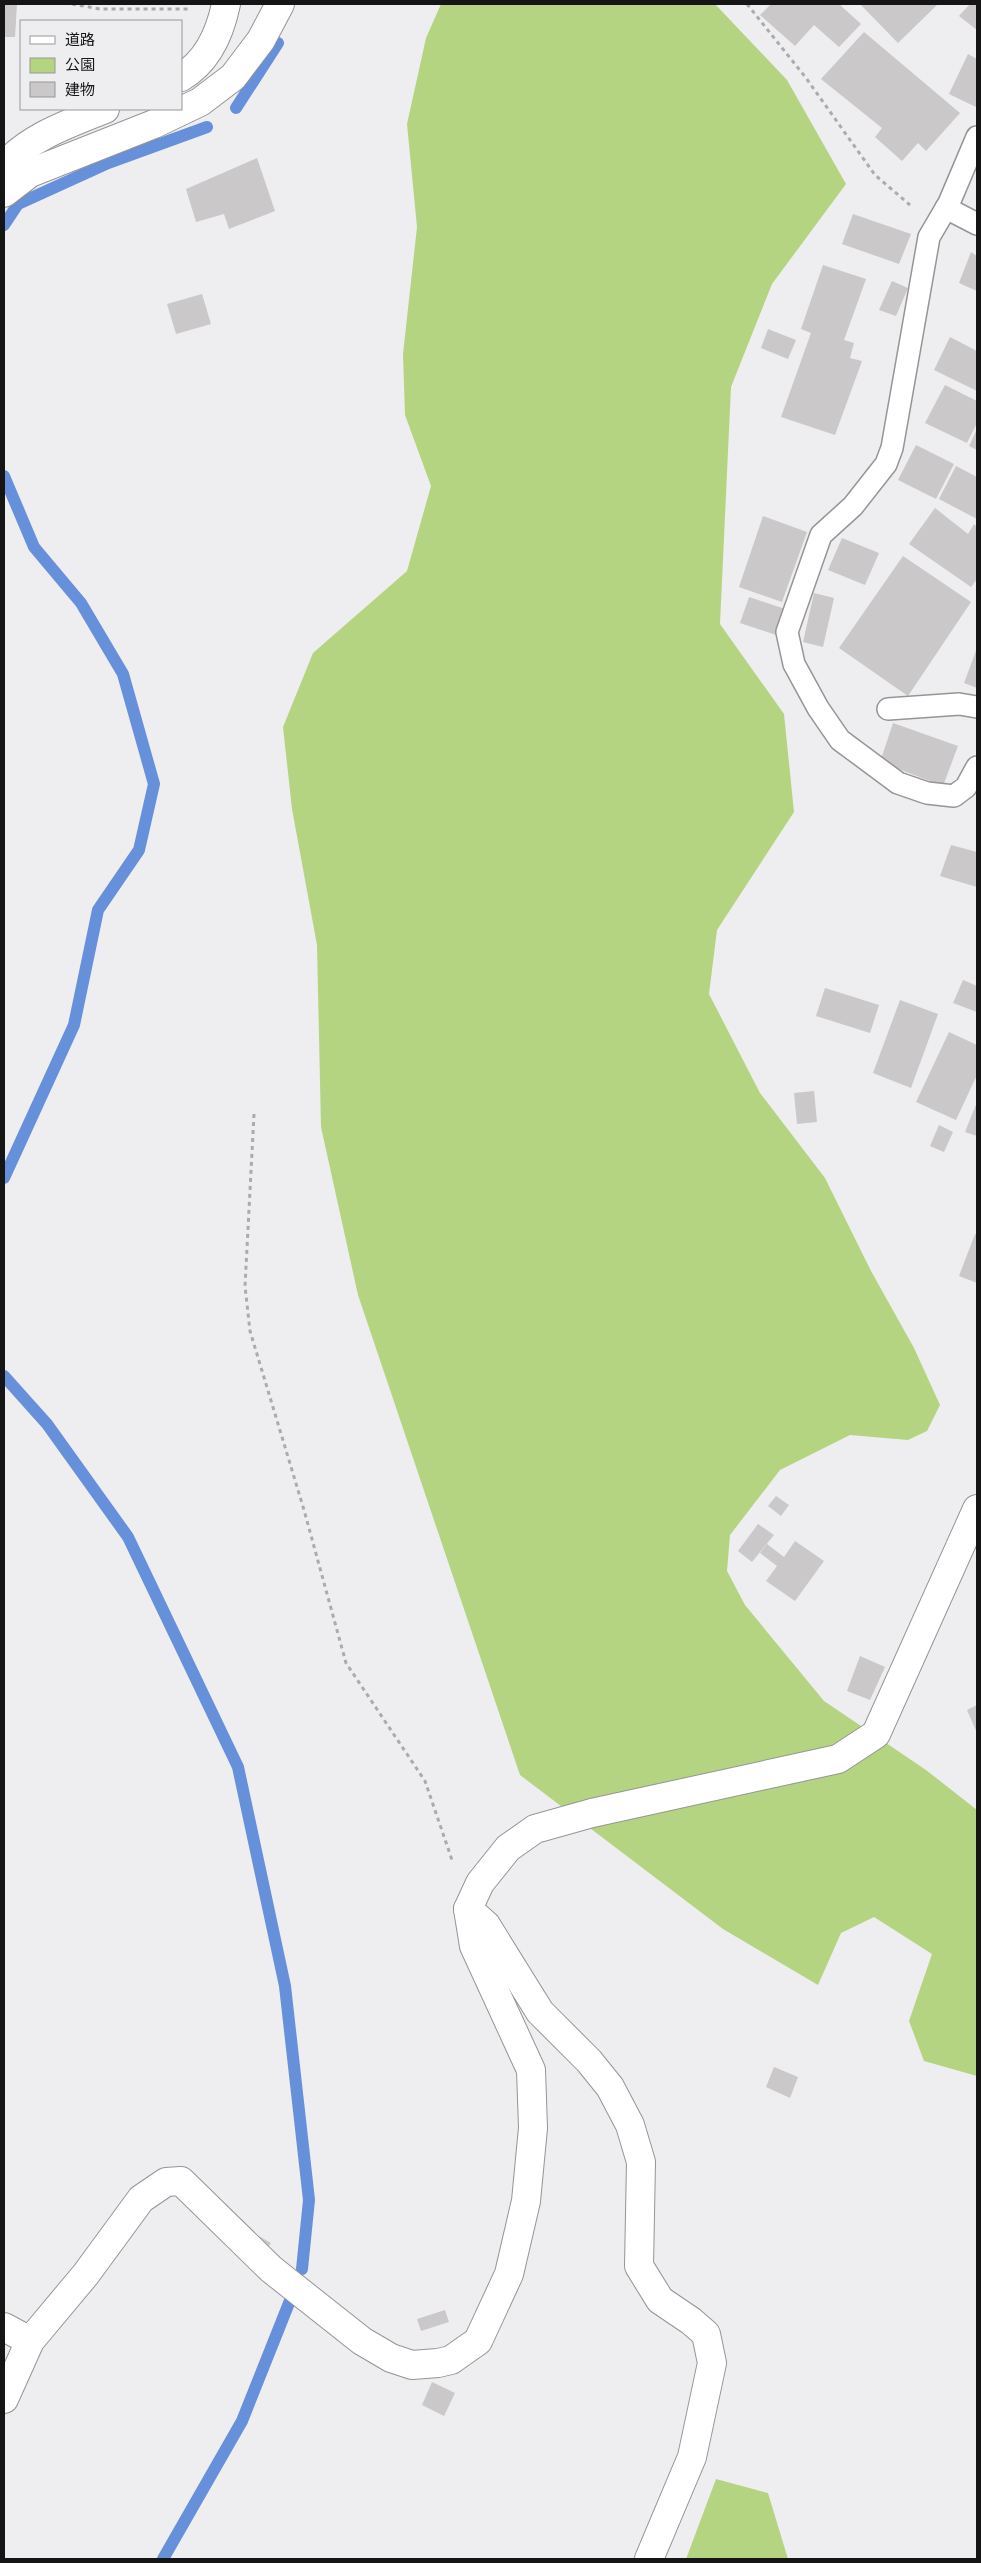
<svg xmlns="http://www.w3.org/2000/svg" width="981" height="2563" font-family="'Space Grotesk','Noto Sans JP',sans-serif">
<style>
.green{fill:#b4d481}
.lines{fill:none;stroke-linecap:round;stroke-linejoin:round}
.stream{stroke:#6790da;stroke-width:12}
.building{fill:#cac8c8}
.service-casing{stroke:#959597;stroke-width:24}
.minor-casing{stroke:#959597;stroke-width:30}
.path{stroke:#ababac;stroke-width:3;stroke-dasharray:4 4;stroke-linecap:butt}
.service{stroke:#fff;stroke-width:21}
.minor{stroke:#fff;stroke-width:28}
</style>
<rect width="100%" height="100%" fill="#eeeef0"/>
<!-- green -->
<g class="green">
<polygon points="441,4 715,4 787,80 846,184 772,284 731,387 720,624 784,714 794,812 717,930 709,994 760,1093 825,1178 871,1271 914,1348 940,1405 927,1431 908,1440 850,1435 780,1470 730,1535 727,1571 745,1605 824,1701 926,1770 977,1810 977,2076 924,2061 909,2021 932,1954 874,1917 841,1933 818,1985 723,1929 520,1775 358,1295 321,1127 317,945 292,809 283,727 313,653 407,571 431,486 405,415 403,354 417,227 407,124 426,38"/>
<polygon points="716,2479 768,2493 788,2559 686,2559"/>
</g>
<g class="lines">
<!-- stream -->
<g class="stream">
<polyline points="236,108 278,43"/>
<polyline points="4,225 18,204 108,163 207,127"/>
<polyline points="4,476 34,547 81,603 123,674 154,784 139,850 98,910 74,1025 4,1178"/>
<polyline points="4,1376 47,1424 128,1537 238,1767 285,1986 309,2200 302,2269"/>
<polyline points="163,2559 242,2421 291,2298"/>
</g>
</g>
<!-- building -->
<g class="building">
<polygon points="4,4 17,4 15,37 4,37"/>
<polygon points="771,4 839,4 861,24 839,47 814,25 795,46 760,15"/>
<polygon points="860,4 938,4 898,43"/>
<polygon points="970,4 977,4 977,30 959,16"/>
<polygon points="864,32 960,113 926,151 918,143 902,161 875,137 882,128 821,79"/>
<polygon points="968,54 977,59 976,107 949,94"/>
<polygon points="257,158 275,211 229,229 224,214 196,222 186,189"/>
<polygon points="853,214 911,234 899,264 842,244"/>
<polygon points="971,252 977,256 977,291 959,283"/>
<polygon points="823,265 866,279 844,340 854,343 850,358 862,361 835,435 781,417 811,333 801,329"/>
<polygon points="892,281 908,288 896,316 879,310"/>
<polygon points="202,294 211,324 176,334 167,304"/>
<polygon points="768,329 796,340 788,359 761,348"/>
<polygon points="950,337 977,351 977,391 934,370"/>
<polygon points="945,385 977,401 977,423 967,443 925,423"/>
<polygon points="977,429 977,450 969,446"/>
<polygon points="916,445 954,464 936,499 898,480"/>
<polygon points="956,466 977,477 977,519 939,499"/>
<polygon points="935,508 968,534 974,524 977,527 977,579 971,587 909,544"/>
<polygon points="763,516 807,532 782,602 739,587"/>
<polygon points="842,538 879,553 865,585 828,570"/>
<polygon points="903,556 971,602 908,696 839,648"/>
<polygon points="814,593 834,598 823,647 803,642"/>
<polygon points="749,597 785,609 776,635 740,623"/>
<polygon points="977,648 977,688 964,683"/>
<polygon points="893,723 958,746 943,786 880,762"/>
<polygon points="951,845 977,852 977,887 940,876"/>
<polygon points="963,980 977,986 977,1012 953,1003"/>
<polygon points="825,988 879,1005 870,1033 816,1016"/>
<polygon points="900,1000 938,1014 911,1088 873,1073"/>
<polygon points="949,1032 977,1045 977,1075 956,1120 916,1102"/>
<polygon points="814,1091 817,1122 797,1124 794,1093"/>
<polygon points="977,1102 977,1136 965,1132"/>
<polygon points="939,1125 953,1132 944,1152 930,1146"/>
<polygon points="975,1234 977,1235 977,1283 959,1276"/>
<polygon points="776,1496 789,1505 781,1516 768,1506"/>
<polygon points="758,1524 774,1535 752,1562 738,1551"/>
<polygon points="795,1541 824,1561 795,1601 766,1581 777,1566 760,1553 767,1544 784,1557"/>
<polygon points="860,1656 885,1667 870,1700 847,1691"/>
<polygon points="977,1705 977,1733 967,1710"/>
<polygon points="774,2067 798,2077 790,2098 766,2087"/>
<polygon points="252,2232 271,2243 266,2250"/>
<polygon points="445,2310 449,2322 421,2331 417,2319"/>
<polygon points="432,2382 455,2393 444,2416 422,2405"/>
</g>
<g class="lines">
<defs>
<g id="service">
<polyline points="977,137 949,203 929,237 892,448 886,464 853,506 821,535 787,632 794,664 818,708 840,740 898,783 927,793 954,796 966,787 977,767"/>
<polyline points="946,208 977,224"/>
<polyline points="888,709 959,704 977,707"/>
</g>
<g id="minor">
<path d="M181 77C207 62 220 33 226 4"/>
<path d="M4 166C29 137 70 123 105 109"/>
<polyline points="4,193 30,173 154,124 200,102 233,77 261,40 280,4"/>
<polyline points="468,1909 486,1925 540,2012 589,2061 610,2087 630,2125 641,2162 639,2266 660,2300 691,2321 706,2334 712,2363 692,2457 649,2559"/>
<polyline points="4,2327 30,2341"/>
<polyline points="4,2399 30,2341 86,2274 141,2199 166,2182 181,2181 271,2269 362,2341 391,2358 412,2365 438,2363 451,2360 478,2341 509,2274 526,2201 533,2128 531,2070 474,1946 468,1909 480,1883 508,1848 535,1829 592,1813 838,1759 876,1734 977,1509"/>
</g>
</defs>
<!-- service casing -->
<use href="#service" class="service-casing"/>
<!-- minor casing -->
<use href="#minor" class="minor-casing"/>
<!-- path -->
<g class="path">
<polyline points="72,4 100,9 188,9"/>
<polyline points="747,4 806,78 875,175 910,205"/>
<polyline points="254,1114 245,1286 250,1331 304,1510 346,1663 425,1781 452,1860"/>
</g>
<!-- service -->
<use href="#service" class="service"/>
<!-- minor -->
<use href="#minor" class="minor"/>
</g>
<!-- border -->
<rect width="981" height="2563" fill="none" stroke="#151515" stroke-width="10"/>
<!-- legend -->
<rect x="20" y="20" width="162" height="90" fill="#eeeef0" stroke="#979798"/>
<rect x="30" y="36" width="25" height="8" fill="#ffffff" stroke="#979798"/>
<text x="65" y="45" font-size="15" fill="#151515">道路</text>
<rect x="30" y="58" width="25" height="15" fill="#b4d481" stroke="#979798"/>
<text x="65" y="70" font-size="15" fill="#151515">公園</text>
<rect x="30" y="82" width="25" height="15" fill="#cac8c8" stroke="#979798"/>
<text x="65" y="95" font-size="15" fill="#151515">建物</text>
</svg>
